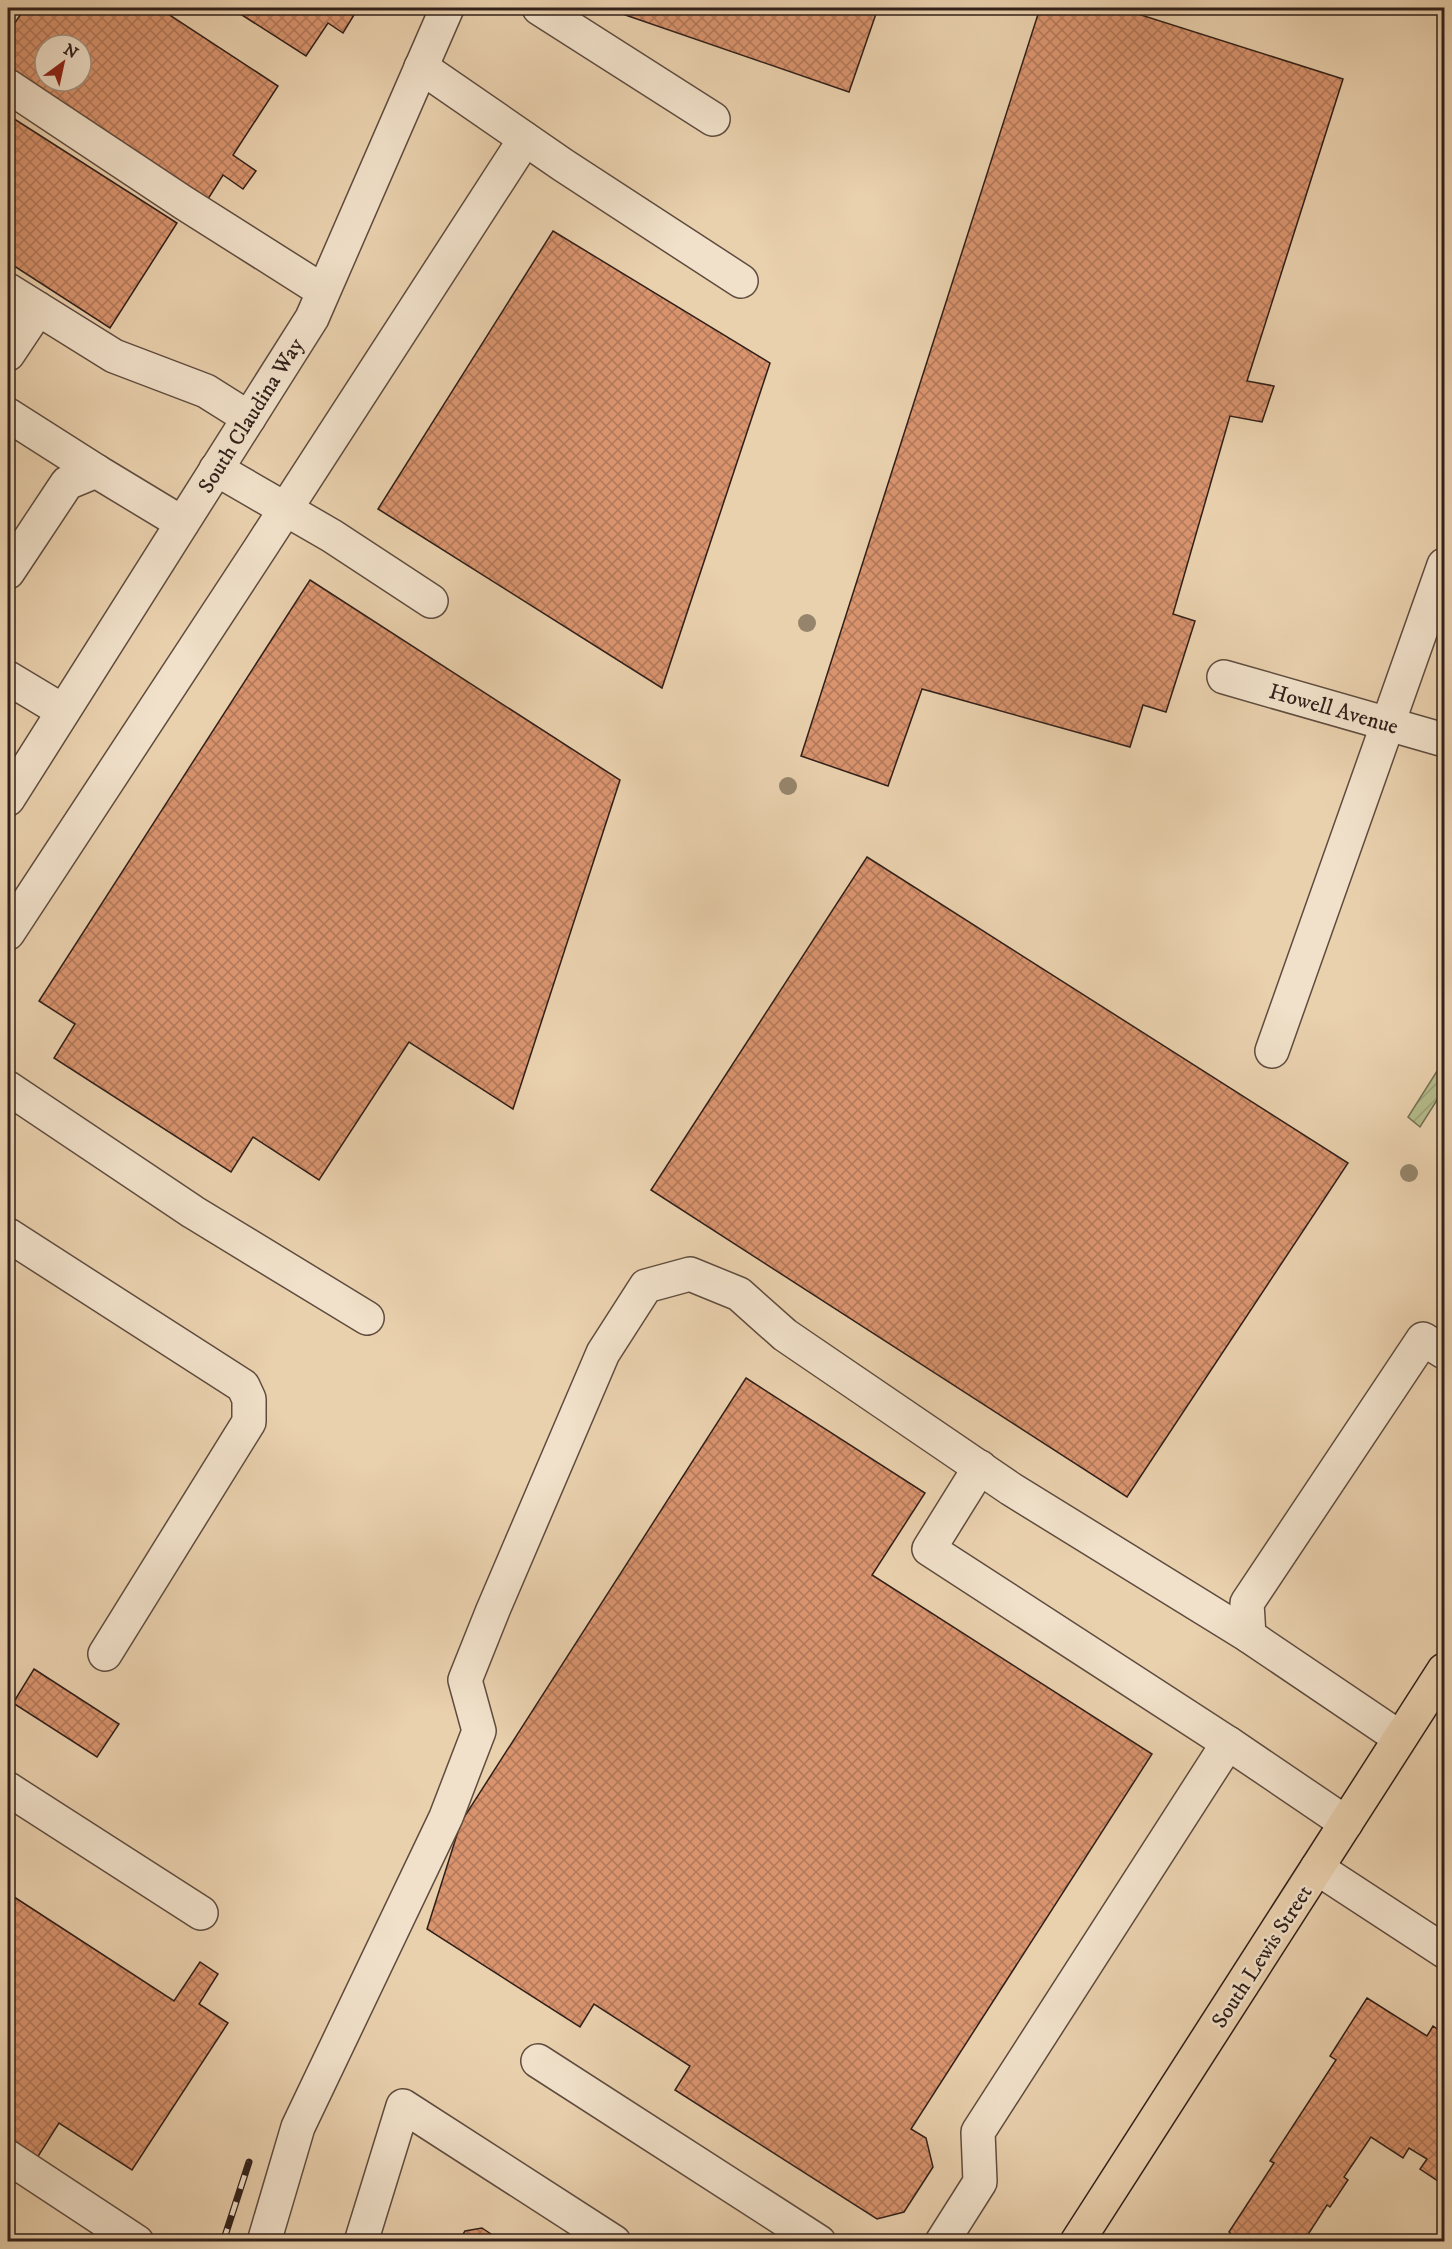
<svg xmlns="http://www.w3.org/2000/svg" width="1452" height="2249" font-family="'IM FELL DW Pica',serif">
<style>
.garden{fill:url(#garden-furrows);stroke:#736e52;stroke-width:1.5}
.building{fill:url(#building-cross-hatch);stroke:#31201a;stroke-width:1.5;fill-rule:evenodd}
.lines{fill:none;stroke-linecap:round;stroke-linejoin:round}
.minor-casing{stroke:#5f4c3f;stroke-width:36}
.major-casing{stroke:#31201a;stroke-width:36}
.minor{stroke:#f1e1ca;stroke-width:33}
.major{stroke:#ead1ae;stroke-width:33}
.rail-casing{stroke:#31201a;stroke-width:7}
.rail{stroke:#f1e1ca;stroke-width:4.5;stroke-dasharray:14;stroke-linecap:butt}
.tree{fill:#96856c}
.labels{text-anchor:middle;stroke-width:5;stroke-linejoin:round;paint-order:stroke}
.street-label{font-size:22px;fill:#31201a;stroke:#f1e1ca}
</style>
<defs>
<pattern id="garden-furrows" width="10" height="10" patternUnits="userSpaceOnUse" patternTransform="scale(1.5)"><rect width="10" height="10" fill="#b5bc8b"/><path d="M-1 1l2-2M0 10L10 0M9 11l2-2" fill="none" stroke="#9ca177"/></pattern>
<pattern id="building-cross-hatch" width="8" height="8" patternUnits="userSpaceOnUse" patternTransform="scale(1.5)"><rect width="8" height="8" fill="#d9946e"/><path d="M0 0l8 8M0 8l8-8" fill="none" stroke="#b1785a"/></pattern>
</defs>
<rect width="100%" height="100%" fill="#ead1ae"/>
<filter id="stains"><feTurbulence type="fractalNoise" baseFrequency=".00333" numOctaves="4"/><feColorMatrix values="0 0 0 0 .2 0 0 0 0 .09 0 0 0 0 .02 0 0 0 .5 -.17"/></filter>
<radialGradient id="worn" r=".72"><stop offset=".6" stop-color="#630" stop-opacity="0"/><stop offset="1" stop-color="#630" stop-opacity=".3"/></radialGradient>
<!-- garden -->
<polygon class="garden" points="1444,1060 1444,1089 1420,1127 1408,1117"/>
<!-- building -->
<g class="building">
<path d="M25 8H159L278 86 233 155 256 171 243 189 223 175 208 199 8 67V33ZM45 45H81V81H45Z"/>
<polygon points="231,8 353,8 357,10 343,33 328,23 306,56"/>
<polygon points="605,8 878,8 849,92"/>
<polygon points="1040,8 1119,8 1343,79 1247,381 1274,386 1262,422 1230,416 1173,614 1195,621 1166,712 1143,705 1130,747 922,689 888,786 801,756"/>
<polygon points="8,115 177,223 110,328 8,262"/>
<polygon points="553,231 770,363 662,688 378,509"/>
<polygon points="310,580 620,780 513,1109 409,1042 319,1180 253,1137 231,1172 54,1058 75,1024 39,1001"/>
<polygon points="867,857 1348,1163 1127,1497 651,1190"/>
<polygon points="746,1378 925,1493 872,1575 1152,1754 911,2129 926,2138 933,2167 904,2212 877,2219 675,2090 690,2066 594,2004 580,2027 427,1929 461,1822"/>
<polygon points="34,1669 119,1724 97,1757 13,1703"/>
<polygon points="8,1893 174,2001 200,1962 218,1974 199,2004 228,2023 132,2170 59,2123 37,2158 8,2139"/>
<polygon points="1367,1998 1427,2036 1433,2026 1444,2034 1444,2185 1420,2169 1427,2159 1409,2148 1403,2158 1371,2137 1344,2177 1348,2180 1330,2207 1327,2205 1307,2236 1315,2242 1226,2242 1231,2234 1229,2232 1274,2163 1270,2161 1336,2060 1330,2056"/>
<polygon points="482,2228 503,2242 458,2242 465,2231"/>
</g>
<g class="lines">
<defs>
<g id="minor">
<polyline points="539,8 713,119"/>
<polyline points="421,67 563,165 741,281"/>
<polyline points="8,86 184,203 323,291"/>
<polyline points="8,290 114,356 206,391 249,418"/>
<polyline points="8,354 38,309"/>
<polyline points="8,415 96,471"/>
<polyline points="216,469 332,536 431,601"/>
<polyline points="8,572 67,483 96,471 182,523"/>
<polyline points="1224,677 1444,740"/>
<polyline points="8,678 63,711"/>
<polyline points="8,799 312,318 447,8"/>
<polyline points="8,933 261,547 525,139"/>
<polyline points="1272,1051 1444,565"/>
<polyline points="8,1088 193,1212 367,1318"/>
<polyline points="8,1235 243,1386 249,1399 249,1422 105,1654"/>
<polyline points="980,1467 929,1549 1228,1743"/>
<polyline points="1400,1738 1249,1636 1247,1603 1423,1339 1444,1352"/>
<polyline points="8,1789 201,1913"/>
<polyline points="1317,1868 1444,1951"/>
<polyline points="538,2061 819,2242"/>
<polyline points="8,2157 137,2242"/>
<polyline points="264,2242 298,2127 446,1817 479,1731 465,1680 493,1610 603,1353 646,1286 690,1274 739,1294 785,1335 1011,1489 1249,1636"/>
<polyline points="361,2242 403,2106 614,2242"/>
<polyline points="942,2242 980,2182 978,2132 1228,1743 1346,1823"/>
</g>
<polyline id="major" points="1077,2242 1444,1670"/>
</defs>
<!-- minor casing -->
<use href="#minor" class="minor-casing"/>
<!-- major casing -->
<use href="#major" class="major-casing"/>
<!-- minor -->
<use href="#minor" class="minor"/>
<!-- major -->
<use href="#major" class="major"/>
<defs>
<polyline id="rail" points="223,2242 249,2162"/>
</defs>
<!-- rail casing -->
<use href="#rail" class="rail-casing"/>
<!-- rail -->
<use href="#rail" class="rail"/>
</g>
<!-- trees -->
<g class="tree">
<circle cx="807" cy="623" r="9"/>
<circle cx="788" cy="786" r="9"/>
<circle cx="1409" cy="1173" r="9"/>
</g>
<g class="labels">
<!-- street labels -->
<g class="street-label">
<text transform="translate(250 415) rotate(-58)" y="8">South Claudina Way</text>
<text transform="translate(1334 708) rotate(16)" y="8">Howell Avenue</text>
<text transform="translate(1261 1956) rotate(-57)" y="8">South Lewis Street</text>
</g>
</g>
<!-- margin -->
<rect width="1452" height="2249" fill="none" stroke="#ead1ae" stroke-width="30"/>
<rect x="9" y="9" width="1434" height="2231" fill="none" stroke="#31201a" stroke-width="3"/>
<rect x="15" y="15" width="1422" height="2219" fill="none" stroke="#31201a" stroke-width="1.5"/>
<!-- north arrow -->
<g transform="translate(63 63) rotate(33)"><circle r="28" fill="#f1e1ca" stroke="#a49484" stroke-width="1.5"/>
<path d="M0-4.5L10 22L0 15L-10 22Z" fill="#8f2418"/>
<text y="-9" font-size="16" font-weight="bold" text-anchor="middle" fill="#31201a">N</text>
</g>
<rect width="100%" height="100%" filter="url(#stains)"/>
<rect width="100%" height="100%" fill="url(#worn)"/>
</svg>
